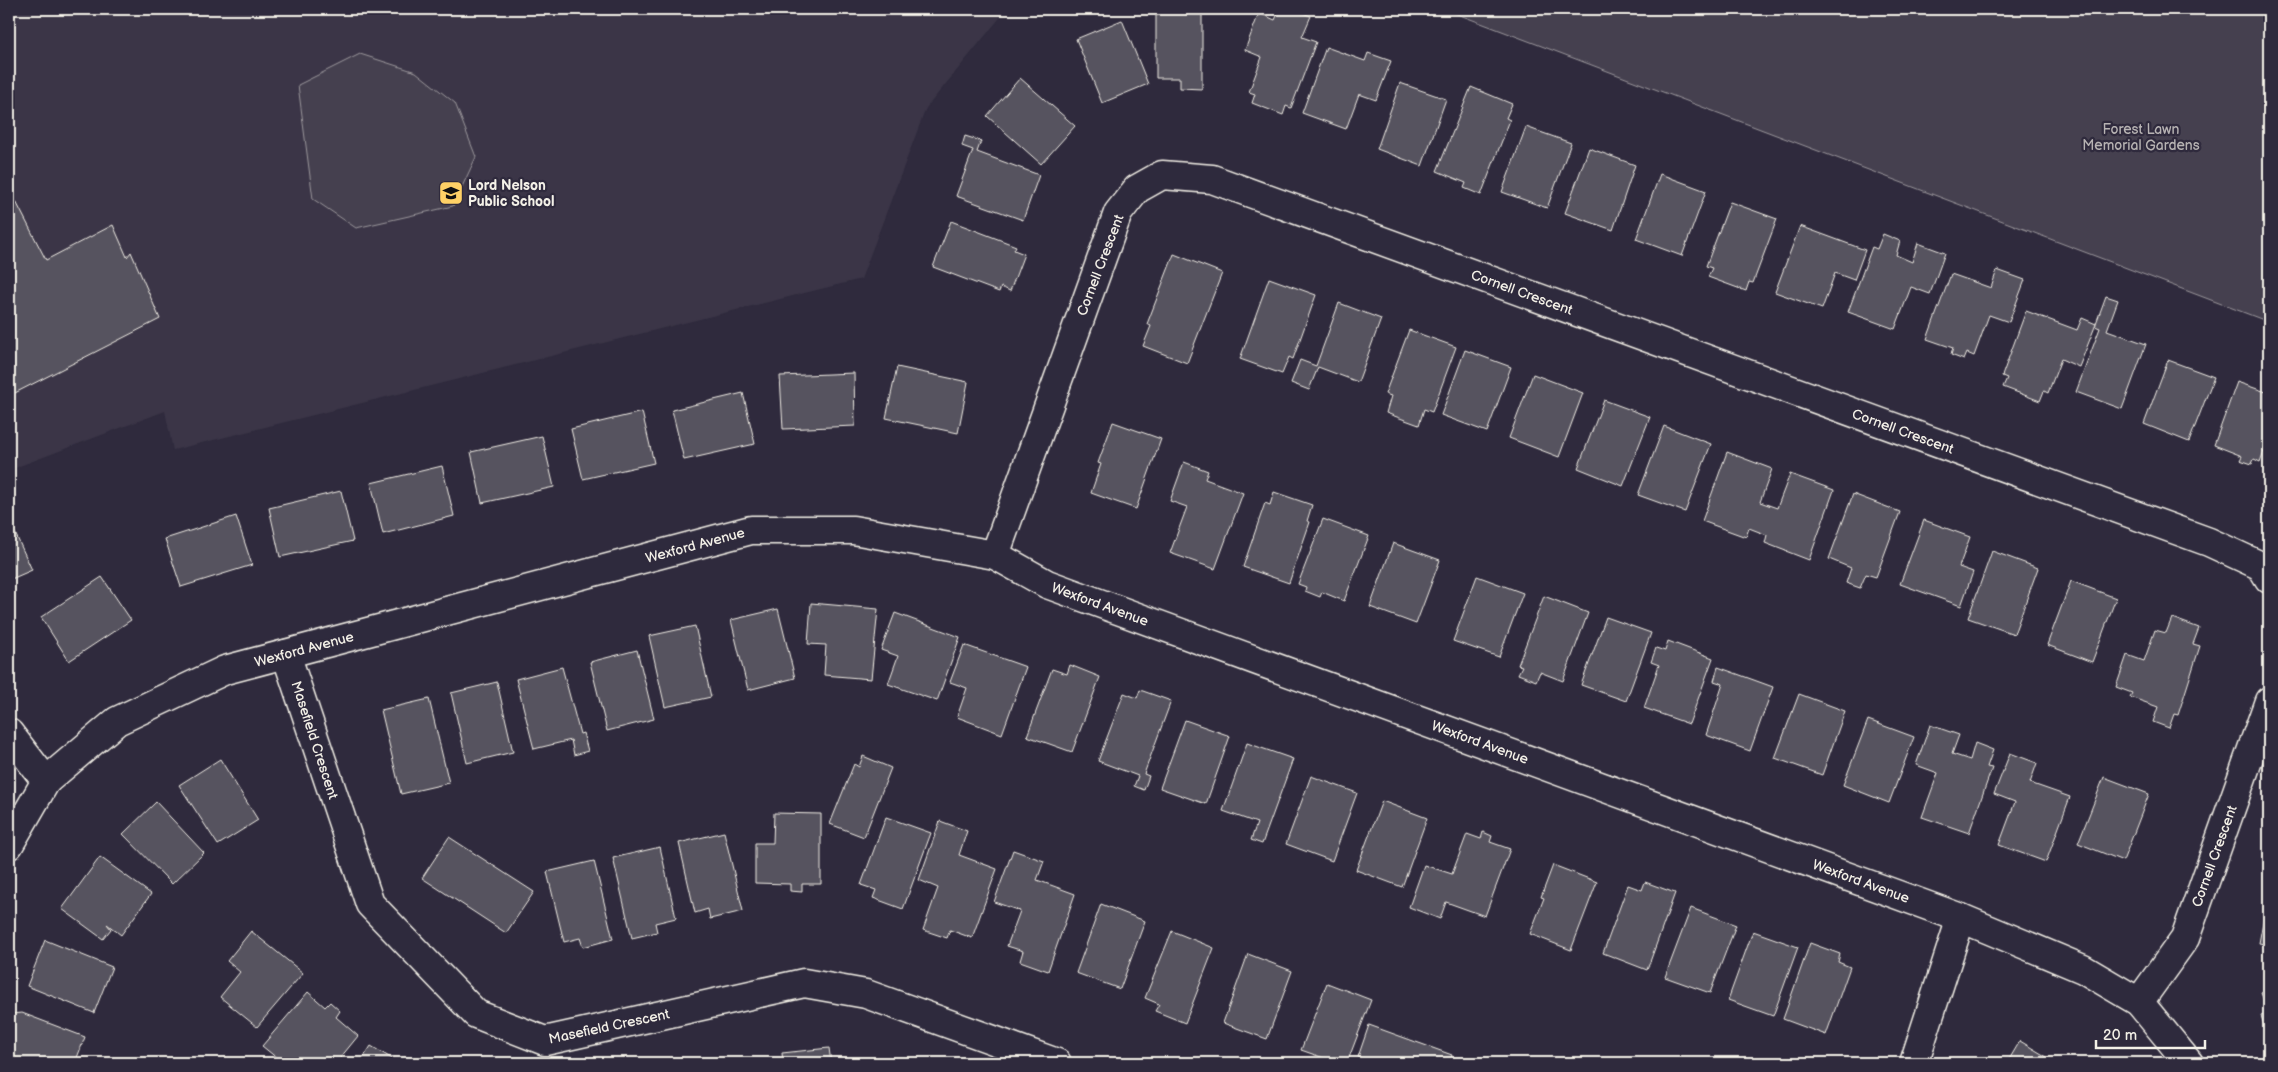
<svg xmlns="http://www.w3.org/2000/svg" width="2278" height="1072" font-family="'Balsamiq Sans',sans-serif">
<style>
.built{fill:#3b3647}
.green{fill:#454050;stroke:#9c989c}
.building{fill:#56525f;stroke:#f4f1e8}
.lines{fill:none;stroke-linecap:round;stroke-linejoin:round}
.street-casing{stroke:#f4f1e8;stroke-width:31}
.secondary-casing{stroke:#f4f1e8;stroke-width:31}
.street{stroke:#2f2a3d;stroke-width:28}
.secondary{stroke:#2f2a3d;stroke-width:28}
.labels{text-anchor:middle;stroke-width:4.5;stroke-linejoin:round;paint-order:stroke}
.park-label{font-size:14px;fill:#b7b3b3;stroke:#2f2a3d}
.poi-label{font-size:14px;font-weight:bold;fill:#f4f1e8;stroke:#2f2a3d;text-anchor:start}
.street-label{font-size:14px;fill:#f4f1e8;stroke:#2f2a3d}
</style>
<rect width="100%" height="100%" fill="#2f2a3d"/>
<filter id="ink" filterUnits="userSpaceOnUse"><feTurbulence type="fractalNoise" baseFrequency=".02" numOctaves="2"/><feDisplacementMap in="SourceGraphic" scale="10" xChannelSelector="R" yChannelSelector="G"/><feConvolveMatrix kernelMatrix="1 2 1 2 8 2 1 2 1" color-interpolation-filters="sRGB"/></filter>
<g filter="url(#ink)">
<!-- built -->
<polygon class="built" points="9,9 1007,9 926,108 861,279 173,450 165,411 9,470"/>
<!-- green -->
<g class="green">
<polygon points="1444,9 2269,9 2269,322"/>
<polygon points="360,54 416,72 455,103 476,157 453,206 356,228 313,199 298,85"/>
</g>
<!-- building -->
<g class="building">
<polygon points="1280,9 1291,9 1311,16 1302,37 1316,42 1291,108 1286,106 1283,115 1252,103 1255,94 1249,92 1262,57 1245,50 1259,13 1275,20"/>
<polygon points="1156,10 1202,10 1202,89 1180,88 1180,78 1156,78"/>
<polygon points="1122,20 1148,84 1102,103 1076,39"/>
<polygon points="1326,47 1365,61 1368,53 1391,61 1376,100 1359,94 1346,129 1302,113"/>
<polygon points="1020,78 1075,126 1041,164 987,116"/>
<polygon points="1400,83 1446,99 1422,166 1377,149"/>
<polygon points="1471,87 1512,104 1506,118 1510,120 1481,195 1464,188 1466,183 1437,171"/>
<polygon points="1526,127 1571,143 1547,208 1502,192"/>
<polygon points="965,136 981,141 977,152 1039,175 1023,220 956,196 973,150 962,146"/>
<polygon points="1589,148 1635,165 1613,230 1565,213"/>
<polygon points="1660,174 1706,191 1682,256 1636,239"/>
<polygon points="9,188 46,260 113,225 127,257 131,252 160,319 9,396"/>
<polygon points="1730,202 1777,219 1753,283 1749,282 1746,291 1708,277 1712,268 1706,266"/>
<polygon points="951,221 1016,246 1014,250 1024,254 1010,291 1001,287 999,292 933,267"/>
<polygon points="1800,226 1865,250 1854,280 1835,273 1822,309 1775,292"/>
<polygon points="1883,234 1900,241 1896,255 1912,262 1918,243 1945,253 1930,294 1911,287 1895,329 1848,312 1872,247 1877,249"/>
<polygon points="1174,254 1222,273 1187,363 1143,346 1151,326 1147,324"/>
<polygon points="1997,270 2025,280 2009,322 1989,315 1974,356 1967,353 1964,360 1951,355 1953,348 1927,339 1951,274 1991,288"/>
<polygon points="1269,278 1316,295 1293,359 1289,357 1282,374 1240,359"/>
<polygon points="2106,296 2118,300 2107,330 2146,344 2122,409 2076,392 2100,328 2095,326"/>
<polygon points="1339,303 1381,319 1358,382 1318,367 1309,390 1291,383 1300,360 1316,366"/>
<polygon points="2026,311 2077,330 2082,318 2096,324 2079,367 2061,359 2048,393 2044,391 2040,401 2003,387 2007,378 2002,376"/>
<polygon points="1409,330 1456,347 1432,412 1424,409 1419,425 1386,413 1391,396 1385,394"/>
<polygon points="1465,350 1511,367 1487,432 1441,415"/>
<polygon points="2168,360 2214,377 2189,442 2144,424"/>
<polygon points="897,367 968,382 958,433 886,418"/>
<polygon points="854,373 855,426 783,429 780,376"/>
<polygon points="1533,374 1583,393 1559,457 1509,438"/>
<polygon points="2237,382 2269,393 2269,437 2260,462 2254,459 2252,464 2240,460 2242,456 2214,445"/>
<polygon points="743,393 755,444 684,460 672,410"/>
<polygon points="1604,400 1650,417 1623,486 1578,468"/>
<polygon points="642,412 654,463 583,479 571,429"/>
<polygon points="1113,422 1161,439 1136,509 1091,493 1101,464 1098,463"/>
<polygon points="1664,426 1711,444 1685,512 1638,495"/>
<polygon points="542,436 554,487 482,503 471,452"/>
<polygon points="1727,452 1772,469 1760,502 1777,508 1790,474 1834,490 1809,560 1765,543 1767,535 1749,528 1746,537 1702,521"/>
<polygon points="1184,462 1208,471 1205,479 1243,493 1215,569 1170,553 1187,507 1170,501"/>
<polygon points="442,466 454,516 383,534 371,483"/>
<polygon points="341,491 353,541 280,557 269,508"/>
<polygon points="1274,492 1312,505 1307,521 1310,522 1289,583 1243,567 1265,503 1270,505"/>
<polygon points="1853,494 1900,512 1876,577 1866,574 1860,588 1846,583 1851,568 1829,559"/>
<polygon points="236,516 252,565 181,587 165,539"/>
<polygon points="1323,519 1369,536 1344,601 1322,592 1320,597 1305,591 1306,587 1298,584"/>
<polygon points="9,520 32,570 9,580"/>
<polygon points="1924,520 1970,537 1959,567 1973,572 1961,606 1900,584"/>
<polygon points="1393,543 1440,560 1416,624 1370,607"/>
<polygon points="1992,551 2038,568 2014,634 1968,618"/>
<polygon points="1477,576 1523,593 1499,657 1453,641"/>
<polygon points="102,577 131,620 69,661 41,617"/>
<polygon points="2071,581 2116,598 2092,662 2047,645"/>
<polygon points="1544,596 1588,613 1563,681 1540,672 1536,681 1518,674 1522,666 1518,665"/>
<polygon points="811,603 878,609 871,679 824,675 826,645 808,644"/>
<polygon points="778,609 795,678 748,690 731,620"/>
<polygon points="895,613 960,637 937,701 888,684 898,656 881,650"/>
<polygon points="1606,617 1651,633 1626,701 1581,685"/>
<polygon points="2172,618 2199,628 2193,644 2200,646 2178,715 2174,714 2169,728 2153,722 2158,707 2130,697 2132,693 2116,687 2127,655 2144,661 2155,630 2166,633"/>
<polygon points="695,626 711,697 665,707 649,636"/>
<polygon points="1668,641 1713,658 1689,724 1644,708 1659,665 1651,662 1656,648 1665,651"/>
<polygon points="964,645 1026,667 1002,734 957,717 967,688 950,682"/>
<polygon points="637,650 654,719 607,731 590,662"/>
<polygon points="1070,665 1100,677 1072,752 1027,736 1052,669 1067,674"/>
<polygon points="562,667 580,734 583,733 588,751 574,755 571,740 534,749 516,679"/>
<polygon points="1718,667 1773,687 1750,751 1706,735 1723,684 1714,681"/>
<polygon points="497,682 513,752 467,763 451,693"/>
<polygon points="1140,690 1171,701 1144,774 1149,776 1144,790 1134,786 1138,776 1098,761 1124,693 1137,698"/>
<polygon points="1799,694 1845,711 1822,775 1775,758"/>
<polygon points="429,699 449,783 401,794 381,710"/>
<polygon points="1185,720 1230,736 1206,804 1160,788"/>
<polygon points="1868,720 1914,737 1889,803 1843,785"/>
<polygon points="1930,725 1959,735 1952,754 1970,760 1975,743 1993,750 1987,767 1992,768 1969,833 1922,817 1938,773 1916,765"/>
<polygon points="1247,743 1293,759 1262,844 1251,840 1257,823 1223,811"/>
<polygon points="2010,753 2037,763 2030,783 2070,797 2046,862 1999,845 2015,802 1994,794"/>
<polygon points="863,756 891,768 864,837 830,824 854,764 859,767"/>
<polygon points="220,759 258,820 218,845 179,785"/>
<polygon points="1311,776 1357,793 1332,861 1286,844"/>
<polygon points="2104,777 2149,794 2123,861 2078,843"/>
<polygon points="1382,801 1427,818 1402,887 1356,870"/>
<polygon points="156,802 204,853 172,884 123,834"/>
<polygon points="774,813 821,814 821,884 802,884 802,892 790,891 790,884 755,883 755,843 773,843"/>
<polygon points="886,817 931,833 903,909 873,898 876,890 861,885"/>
<polygon points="940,821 967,831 959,855 997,869 972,938 950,930 947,938 923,930 938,888 919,880"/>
<polygon points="724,832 743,911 710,919 708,909 695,913 679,843"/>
<polygon points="1483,832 1492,836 1490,842 1510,849 1485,916 1446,902 1440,919 1409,907 1424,865 1452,874 1467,834 1481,839"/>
<polygon points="449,837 534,892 506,933 422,878"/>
<polygon points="660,847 676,918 655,923 657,932 632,938 613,858"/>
<polygon points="1013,850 1044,861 1037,880 1075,894 1048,971 1020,961 1023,951 1007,946 1020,911 994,902"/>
<polygon points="100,857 151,894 121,935 107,924 111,929 103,939 62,909"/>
<polygon points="594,861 613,939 583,947 580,938 564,942 547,872"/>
<polygon points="1553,865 1597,882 1571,950 1530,934 1544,898 1541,897"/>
<polygon points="1645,882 1675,893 1647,970 1603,953 1628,885 1642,890"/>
<polygon points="2268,896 2269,896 2269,945 2259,943"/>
<polygon points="1101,904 1145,921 1120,989 1076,973"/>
<polygon points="1691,908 1736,925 1710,993 1665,977"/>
<polygon points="251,931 303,973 257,1027 220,997 240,972 227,961"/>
<polygon points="1172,931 1214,948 1185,1023 1155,1011 1159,1004 1145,998"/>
<polygon points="1753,931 1798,947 1773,1016 1728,1000"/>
<polygon points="45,940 112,967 94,1013 27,986"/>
<polygon points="1810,943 1840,954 1838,962 1850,967 1826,1035 1783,1019"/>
<polygon points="1248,954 1292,971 1267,1039 1223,1023"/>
<polygon points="1327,983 1371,1000 1347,1063 1338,1063 1301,1050"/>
<polygon points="2269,990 2269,1038 2261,1016 2269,1013 2261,993"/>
<polygon points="308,992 325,1007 330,1002 340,1011 336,1017 358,1036 336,1063 283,1063 262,1046"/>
<polygon points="22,1013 85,1037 75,1063 16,1063 9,1060 9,1017 10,1014"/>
<polygon points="1369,1025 1452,1055 1449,1063 1370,1063 1371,1061 1358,1057"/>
<polygon points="2020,1041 2057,1063 2007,1063"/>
<polygon points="371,1046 399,1063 360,1063"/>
<polygon points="829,1048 831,1063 783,1063 782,1053"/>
</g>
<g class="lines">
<defs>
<g id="street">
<polyline points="995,555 1118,213 1137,189 1162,175 1212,179 2209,542 2261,566 2269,579"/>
<polyline points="286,654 370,904 476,1014 545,1041 804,983 866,994 1057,1063"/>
<polyline points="46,781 117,721 225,670 751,530 853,530 995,555 1047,584 1961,918 2083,969 2139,1002 2189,1063"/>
<polyline points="2139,1002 2185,938 2269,701"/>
<polyline points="1914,1063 1961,918"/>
</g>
<polyline id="secondary" points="9,733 46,781 9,845"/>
</defs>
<!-- street casing -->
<use href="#street" class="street-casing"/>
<!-- secondary casing -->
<use href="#secondary" class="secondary-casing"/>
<!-- street -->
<use href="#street" class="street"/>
<!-- secondary -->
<use href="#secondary" class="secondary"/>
</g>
</g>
<!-- icons -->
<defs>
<symbol id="school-square" viewBox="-11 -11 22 22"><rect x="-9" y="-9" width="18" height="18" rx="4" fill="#ffd166" stroke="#2f2a3d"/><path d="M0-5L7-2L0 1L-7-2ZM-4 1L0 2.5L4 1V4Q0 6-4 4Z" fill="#111"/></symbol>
</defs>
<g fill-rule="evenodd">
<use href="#school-square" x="437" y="179" width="28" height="28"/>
</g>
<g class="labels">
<!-- park labels -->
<g class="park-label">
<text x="2141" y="134">Forest Lawn<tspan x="2141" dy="16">Memorial Gardens</tspan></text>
</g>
<!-- poi labels -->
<g class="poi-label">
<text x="468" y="190">Lord Nelson<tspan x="468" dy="16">Public School</tspan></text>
</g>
<!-- street labels -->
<g class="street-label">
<text transform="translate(1100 265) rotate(-69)" y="5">Cornell Crescent</text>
<text transform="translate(1522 292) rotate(20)" y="5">Cornell Crescent</text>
<text transform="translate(1903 431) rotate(20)" y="5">Cornell Crescent</text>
<text transform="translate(695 545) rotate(-15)" y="5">Wexford Avenue</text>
<text transform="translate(1100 604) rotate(20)" y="5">Wexford Avenue</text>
<text transform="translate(304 649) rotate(-15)" y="5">Wexford Avenue</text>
<text transform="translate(315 740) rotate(72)" y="5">Masefield Crescent</text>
<text transform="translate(1480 742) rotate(20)" y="5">Wexford Avenue</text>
<text transform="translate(2214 856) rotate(-70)" y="5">Cornell Crescent</text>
<text transform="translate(1861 881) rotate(20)" y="5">Wexford Avenue</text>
<text transform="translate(609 1026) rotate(-12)" y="5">Masefield Crescent</text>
</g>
</g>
<!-- margin -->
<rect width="2278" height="1072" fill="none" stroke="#2f2a3d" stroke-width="30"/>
<rect x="15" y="15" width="2248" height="1042" fill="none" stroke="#f4f1e8" stroke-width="2" filter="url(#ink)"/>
<!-- scale -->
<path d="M2096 1040v8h109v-8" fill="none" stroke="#f4f1e8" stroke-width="2.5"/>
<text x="2103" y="1040" font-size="15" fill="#f4f1e8" stroke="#2f2a3d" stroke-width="4" paint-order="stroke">20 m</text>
</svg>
